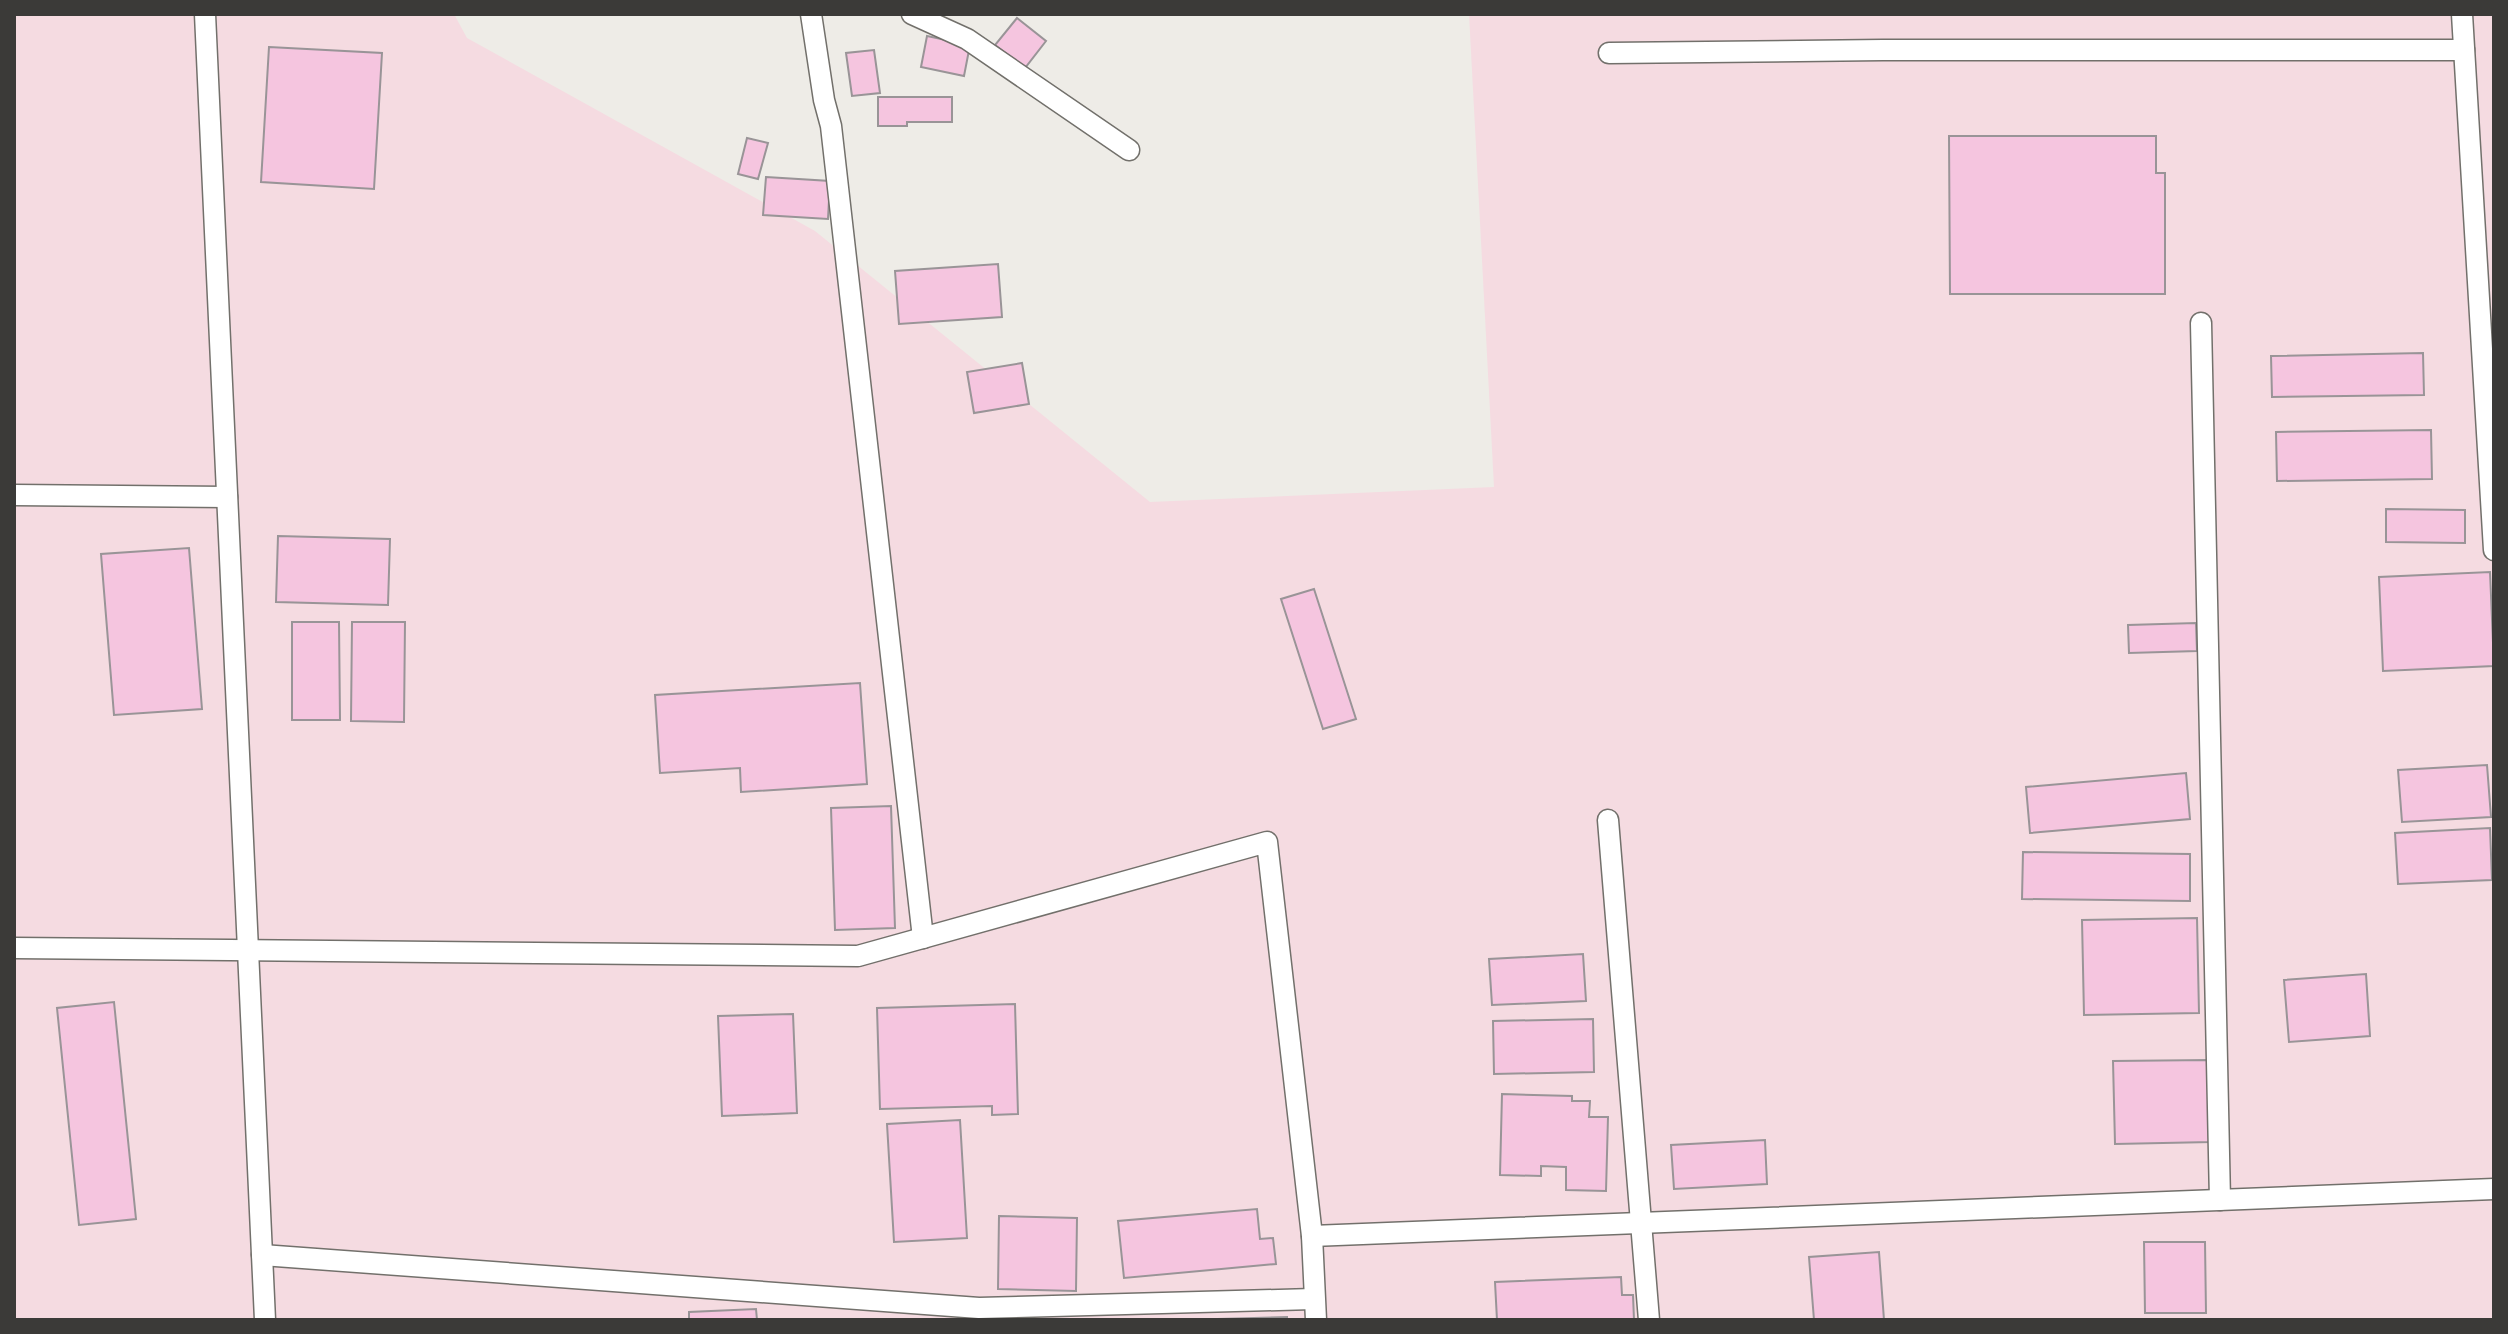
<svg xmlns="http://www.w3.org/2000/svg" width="2508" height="1334" font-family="Montserrat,sans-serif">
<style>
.industrial{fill:#f5dbe1}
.building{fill:#f5c5df;stroke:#999497;stroke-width:2}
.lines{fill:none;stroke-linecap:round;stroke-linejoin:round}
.minor-casing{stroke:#72706b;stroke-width:23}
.minor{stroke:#fff;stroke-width:20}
</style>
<rect width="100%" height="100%" fill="#eeece7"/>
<!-- industrial -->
<polygon class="industrial" points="14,14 454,14 467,38 815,231 1150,502 1494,487 1469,14 2494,14 2494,1320 14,1320"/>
<!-- building -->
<g class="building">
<polygon points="1017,18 1046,41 1025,68 995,45"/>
<polygon points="927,36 970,45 964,76 921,67"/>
<polygon points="269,47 382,53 374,189 261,182"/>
<polygon points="874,50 880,93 852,96 846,53"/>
<polygon points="878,97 952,97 952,122 907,122 907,126 878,126"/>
<polygon points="1949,136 2156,136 2156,173 2165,173 2165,294 1950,294"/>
<polygon points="747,138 768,143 758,179 738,174"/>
<polygon points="766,177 830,181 828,219 763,215"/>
<polygon points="998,264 1002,317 899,324 895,271"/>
<polygon points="2423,353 2424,395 2272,397 2271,356"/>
<polygon points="1022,363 1029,404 974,413 967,372"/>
<polygon points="2431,430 2432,479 2277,481 2276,432"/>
<polygon points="2386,509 2465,510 2465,543 2386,542"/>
<polygon points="278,536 390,539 388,605 276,602"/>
<polygon points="189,548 202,709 114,715 101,554"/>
<polygon points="2490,572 2494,666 2383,671 2379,577"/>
<polygon points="1314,589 1356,719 1323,729 1281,599"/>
<polygon points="292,622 339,622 340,720 292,720"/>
<polygon points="352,622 405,622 404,722 351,721"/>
<polygon points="2196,623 2197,651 2129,653 2128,625"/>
<polygon points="860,683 867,784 741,792 740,768 660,773 655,695"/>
<polygon points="2487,765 2491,817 2402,822 2398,770"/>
<polygon points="2186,773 2190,819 2030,833 2026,787"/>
<polygon points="891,806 895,928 835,930 831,808"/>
<polygon points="2490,828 2492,880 2398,884 2395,833"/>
<polygon points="2023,852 2190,854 2190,901 2022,899"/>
<polygon points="2197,918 2199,1013 2084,1015 2082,920"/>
<polygon points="1583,954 1586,1001 1492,1005 1489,959"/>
<polygon points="2366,974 2370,1036 2289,1042 2284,980"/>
<polygon points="114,1002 136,1219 79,1225 57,1008"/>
<polygon points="1015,1004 1018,1114 992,1115 992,1106 880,1109 877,1008"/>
<polygon points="793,1014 797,1113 722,1116 718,1016"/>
<polygon points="1593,1019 1594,1072 1494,1074 1493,1021"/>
<polygon points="2209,1060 2211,1142 2115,1144 2113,1061"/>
<polygon points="1502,1094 1572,1096 1572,1101 1590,1101 1589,1117 1608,1117 1606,1191 1566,1190 1566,1167 1541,1166 1541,1176 1500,1175"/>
<polygon points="960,1120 967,1238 894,1242 887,1124"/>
<polygon points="1765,1140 1767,1184 1674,1189 1671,1145"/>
<polygon points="1257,1209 1260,1239 1273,1238 1276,1264 1124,1278 1118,1221"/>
<polygon points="999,1216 1077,1218 1076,1291 998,1289"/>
<polygon points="2144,1242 2205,1242 2206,1313 2145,1313"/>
<polygon points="1879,1252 1884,1320 1814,1320 1809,1257"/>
<polygon points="1621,1277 1622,1295 1633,1295 1634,1320 1497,1320 1495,1282"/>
<polygon points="756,1309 757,1320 689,1320 689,1312"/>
<polygon points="1287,1317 1287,1320 1181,1320"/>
<rect x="870" y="1319" width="90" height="1"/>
</g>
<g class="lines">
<defs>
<g id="minor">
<polyline points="205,14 265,1320"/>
<polyline points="811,14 824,100 831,126 923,938"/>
<polyline points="912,14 967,39 1129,150"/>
<polyline points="2462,14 2494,550"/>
<polyline points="1609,53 1883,50 2464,50"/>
<polyline points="2201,323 2220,1200"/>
<polyline points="14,495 227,497"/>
<polyline points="1608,820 1649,1320"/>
<polyline points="14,948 858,956 1267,842 1312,1236 1316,1320"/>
<polyline points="1312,1236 2494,1189"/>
<polyline points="262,1255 979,1308 1313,1299"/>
</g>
</defs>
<!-- minor casing -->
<use href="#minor" class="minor-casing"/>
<!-- minor -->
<use href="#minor" class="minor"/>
</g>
<!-- border -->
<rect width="2508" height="1334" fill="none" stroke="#3b3a38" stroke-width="32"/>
</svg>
